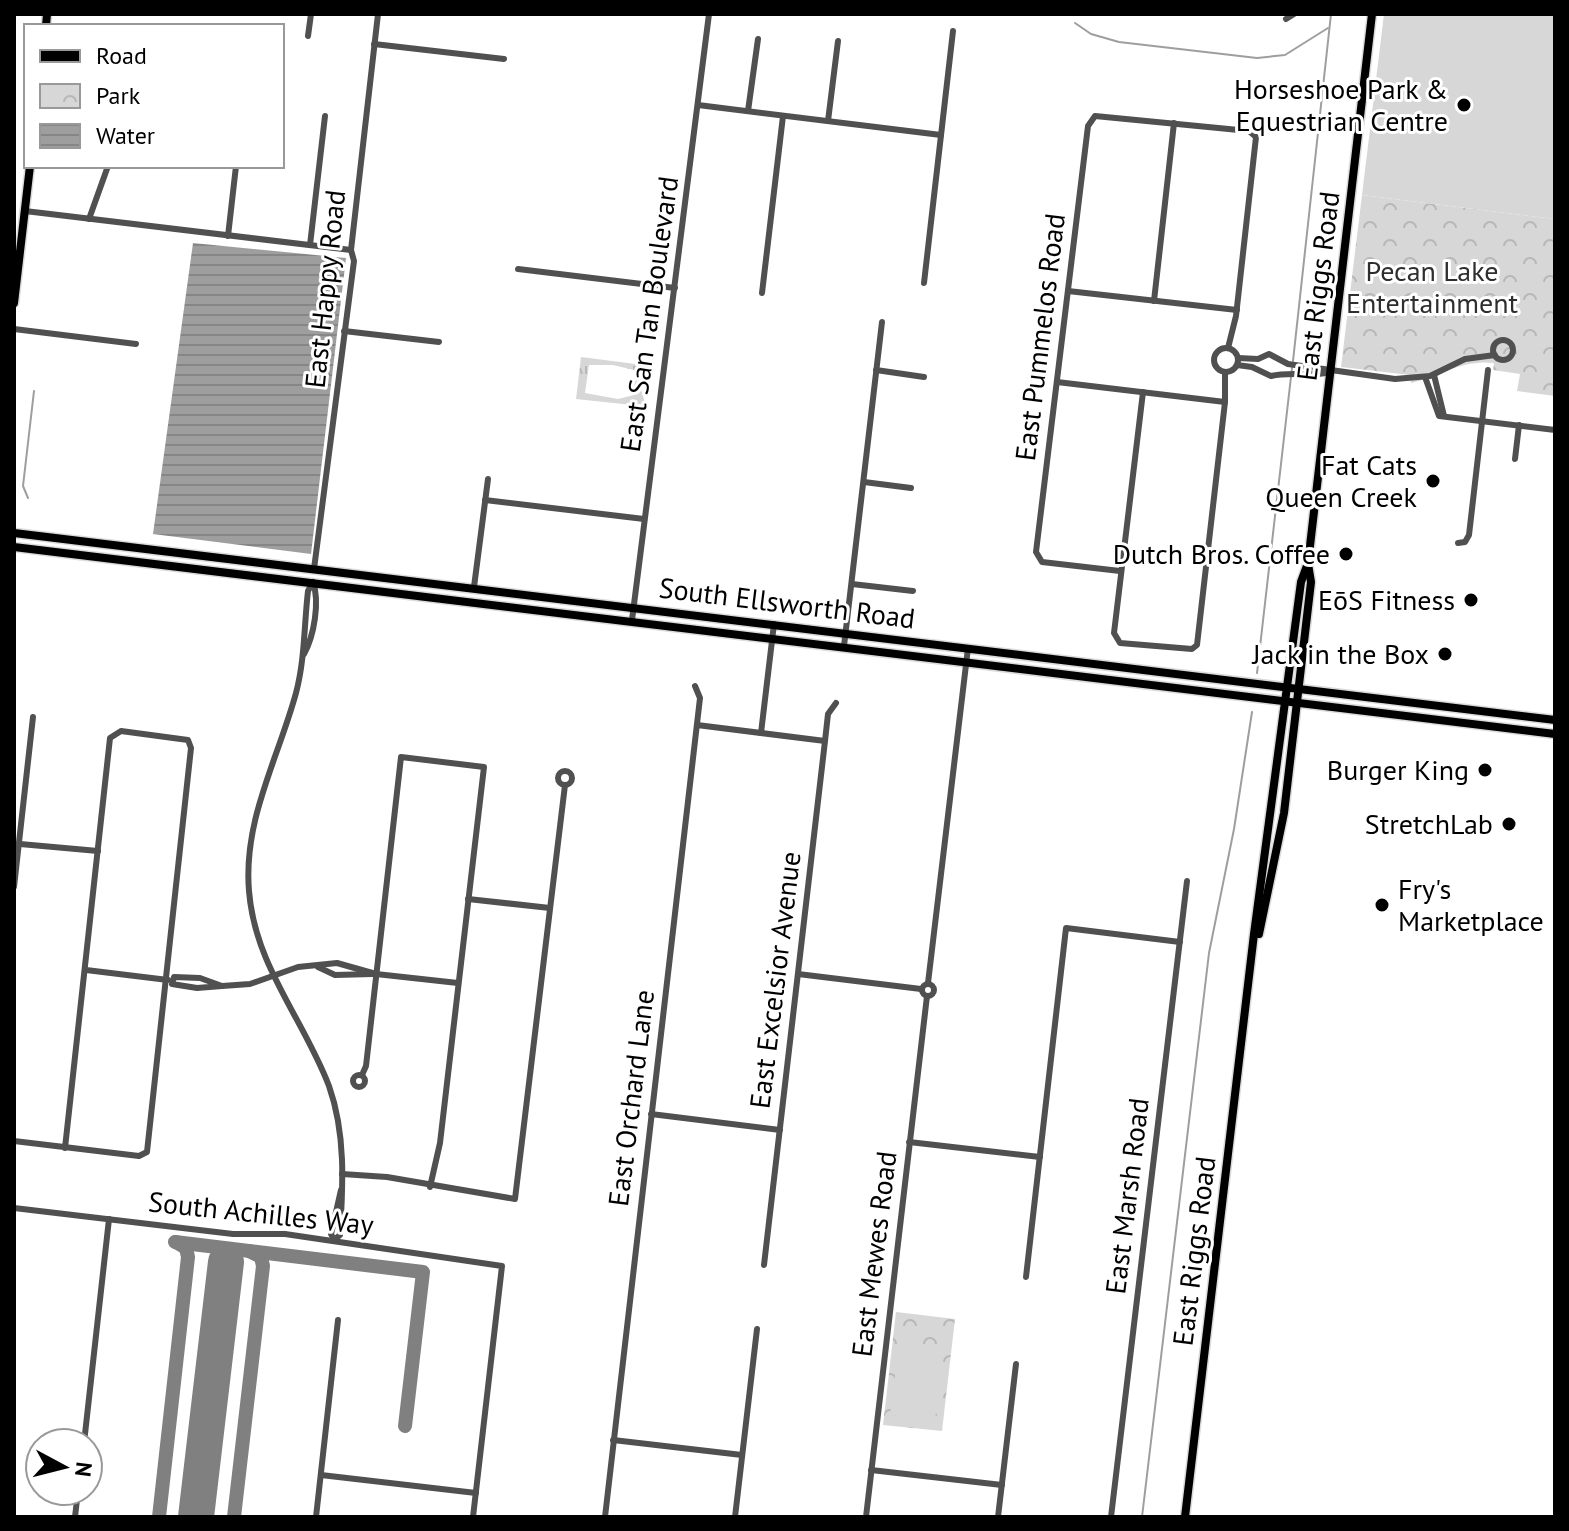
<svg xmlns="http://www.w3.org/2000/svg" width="1569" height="1531" font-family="'PT Sans',sans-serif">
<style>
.grass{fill:url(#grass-tufts);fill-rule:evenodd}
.park{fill:url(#park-crowns)}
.pitch{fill:#d7d7d7}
.water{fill:url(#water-rules)}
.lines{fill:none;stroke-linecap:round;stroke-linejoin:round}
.stream{stroke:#9e9e9e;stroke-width:2}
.taxiway{stroke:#808080;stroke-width:14}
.runway{stroke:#808080;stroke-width:36}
.major-casing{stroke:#dbdbdb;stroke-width:11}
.minor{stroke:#505050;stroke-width:6}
.major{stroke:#000;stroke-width:8}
.poi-dot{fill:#000;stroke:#fff;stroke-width:3}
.labels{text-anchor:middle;stroke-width:6;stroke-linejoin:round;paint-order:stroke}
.poi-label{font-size:28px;fill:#000;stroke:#fff;text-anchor:end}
.park-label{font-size:28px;fill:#2e2e2e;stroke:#fff}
.street-label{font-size:28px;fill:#000;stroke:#fff}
</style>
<defs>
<pattern id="grass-tufts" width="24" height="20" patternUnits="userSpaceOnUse" patternTransform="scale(2)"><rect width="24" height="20" fill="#d7d7d7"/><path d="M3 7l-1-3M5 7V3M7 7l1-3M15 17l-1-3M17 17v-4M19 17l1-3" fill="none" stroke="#b7b7b7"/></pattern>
<pattern id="park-crowns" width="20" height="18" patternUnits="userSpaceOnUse" patternTransform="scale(2)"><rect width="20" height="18" fill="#d7d7d7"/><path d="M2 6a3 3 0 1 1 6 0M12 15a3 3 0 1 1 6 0" fill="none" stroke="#b7b7b7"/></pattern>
<pattern id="water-rules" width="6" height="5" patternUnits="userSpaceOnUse" patternTransform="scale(2)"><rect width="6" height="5" fill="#9e9e9e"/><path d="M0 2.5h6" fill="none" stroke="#868686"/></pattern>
</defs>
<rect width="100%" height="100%" fill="#fff"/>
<!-- grass -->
<path class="grass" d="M581 357 651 366 654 375 640 386 646 406 641 415 632 414V405L576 399ZM589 365H613L634 370V395L618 399 585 393Z"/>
<!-- park -->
<g class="park">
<path d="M1362 195 1555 219V396L1517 391 1520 374 1493 370 1494 363C1463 359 1440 376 1411 383L1410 375 1341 367Z"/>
<polygon points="896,1312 955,1319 942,1431 883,1425"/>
</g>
<!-- pitch -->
<g class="pitch">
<polygon points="1384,14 1555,14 1555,219 1362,195"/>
<polygon points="899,1344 943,1349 935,1421 890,1415"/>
</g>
<!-- water -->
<polygon class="water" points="193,243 346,258 311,554 153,534"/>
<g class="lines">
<!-- stream -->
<g class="stream">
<polyline points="1075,23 1091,34 1119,42 1257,58 1285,55 1328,28"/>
<polyline points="1293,361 1331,14"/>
<polyline points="28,498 23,486 34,391"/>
<polyline points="1257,673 1292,368"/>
<polyline points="1142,1517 1209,953 1234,829 1252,712"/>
</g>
<!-- taxiway -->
<g class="taxiway">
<polyline points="175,1242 423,1272 405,1426"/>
<polyline points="159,1517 188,1257 186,1248 176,1242"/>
<polyline points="234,1517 263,1266 261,1257 249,1251"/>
</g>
<!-- runway -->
<polyline class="runway" points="196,1517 226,1262"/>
<defs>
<g id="major">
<polyline points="46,26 47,14"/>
<polyline points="14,303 30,166"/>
<polyline points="14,533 1555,720"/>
<polyline points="14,547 1555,734"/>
<polyline points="1259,934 1284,813 1311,582 1308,564"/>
<polyline points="1185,1517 1254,934 1301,582 1308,563 1372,14"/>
</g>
</defs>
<!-- major casing -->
<use href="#major" class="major-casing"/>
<!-- minor -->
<g class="minor">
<polyline points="1286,19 1294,14"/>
<polyline points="308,36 311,14"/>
<polyline points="374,44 504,59"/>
<polyline points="698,105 941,135"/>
<polyline points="748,111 758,39"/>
<polyline points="828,121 838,41"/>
<polyline points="25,211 351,250"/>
<polyline points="89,219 108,166"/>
<polyline points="228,236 236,166"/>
<polyline points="310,245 325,116"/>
<polyline points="518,269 675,288"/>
<polyline points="924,283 953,31"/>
<polyline points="1068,291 1237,310"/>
<polyline points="762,293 783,116"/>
<polyline points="1154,301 1174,123"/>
<polyline points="14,329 136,344"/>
<polyline points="344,331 439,342"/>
<circle cx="1503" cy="350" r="10"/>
<circle cx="1226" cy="360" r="12"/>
<polyline points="1238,358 1258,359 1269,354 1288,364 1395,379 1430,376 1465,359 1495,355"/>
<path d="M1237 365 1252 367 1271 376C1291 371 1310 377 1330 372"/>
<polyline points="876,370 924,377"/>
<polyline points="1434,375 1444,416"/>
<polyline points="1425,377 1439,416 1555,430"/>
<polyline points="1057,382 1225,402"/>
<polyline points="1143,392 1114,633 1120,643 1192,649 1197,645 1225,402 1225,373"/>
<polyline points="1515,459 1519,425"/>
<polyline points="864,482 911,488"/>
<polyline points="485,500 644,519"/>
<polyline points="1458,543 1465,542 1469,535 1488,370"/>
<polyline points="314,569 354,261 351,250 378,14"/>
<polyline points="1120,571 1042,562 1036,552 1088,126 1095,116 1249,131 1256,137 1236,316 1228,348"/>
<path d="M313 582 308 591C304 625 305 659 296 693 278 759 243 820 249 891 255 966 303 1018 329 1086 346 1134 343 1185 340 1235L334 1240"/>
<polyline points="852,584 913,591"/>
<polyline points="474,587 488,479"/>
<polyline points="632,620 709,14"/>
<polyline points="844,646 882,322"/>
<path d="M304 654C314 636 320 602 313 582"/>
<polyline points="697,725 825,741"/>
<polyline points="761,733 774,624"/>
<circle cx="565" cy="778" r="7"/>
<polyline points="20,844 98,851"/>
<polyline points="14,887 33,717"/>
<polyline points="468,899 550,908"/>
<polyline points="318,967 335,975 373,974"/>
<polyline points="86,970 168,980"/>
<polyline points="798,974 921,989"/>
<polygon points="174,977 200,978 222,986 197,988 172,984"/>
<polyline points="928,983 968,648"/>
<circle cx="928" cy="990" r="6"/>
<polyline points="222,986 250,984 298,967 337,963 376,974 458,983"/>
<circle cx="359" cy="1081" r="6"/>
<polyline points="362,1075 366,1066 401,757 484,767 440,1143 430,1187"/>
<polyline points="651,1114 780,1130"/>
<polyline points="14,1141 139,1156 147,1152 191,748 188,740 121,731 110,738 65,1148"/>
<polyline points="909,1142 1040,1157"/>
<polyline points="342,1174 387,1177 515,1199 565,785"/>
<polyline points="14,1208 233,1234 285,1234 502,1266 473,1517"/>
<polyline points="334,1240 331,1234 341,1190"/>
<polyline points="764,1265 825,741 828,714 836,703"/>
<polyline points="1026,1277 1066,928 1180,942"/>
<polyline points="613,1440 742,1455"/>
<polyline points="84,1443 109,1219"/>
<polyline points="871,1470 1002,1485"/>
<polyline points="321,1475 476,1493"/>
<polyline points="75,1517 78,1491"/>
<polyline points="316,1517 338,1320"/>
<polyline points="605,1517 700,698 695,686"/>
<polyline points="735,1517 757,1329"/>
<polyline points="866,1517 927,996"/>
<polyline points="998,1517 1016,1364"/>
<polyline points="1111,1517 1187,881"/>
</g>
<!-- major -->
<use href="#major" class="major"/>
</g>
<!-- markers -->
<g class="poi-dot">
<circle cx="1464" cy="105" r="8"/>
<circle cx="1433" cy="481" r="8"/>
<circle cx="1346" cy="554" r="8"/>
<circle cx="1471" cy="600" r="8"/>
<circle cx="1445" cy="654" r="8"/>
<circle cx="1485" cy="770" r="8"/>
<circle cx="1509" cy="824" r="8"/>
<circle cx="1382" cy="905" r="8"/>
</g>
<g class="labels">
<!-- poi labels -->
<g class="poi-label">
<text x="1448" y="99">Horseshoe Park &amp;<tspan x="1448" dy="32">Equestrian Centre</tspan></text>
<text x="1417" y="475">Fat Cats<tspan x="1417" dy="32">Queen Creek</tspan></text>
<text x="1330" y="564">Dutch Bros. Coffee</text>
<text x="1455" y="610">EōS Fitness</text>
<text x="1429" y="664">Jack in the Box</text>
<text x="1469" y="780">Burger King</text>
<text x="1493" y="834">StretchLab</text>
<text x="1398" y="899" text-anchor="start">Fry's<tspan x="1398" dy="32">Marketplace</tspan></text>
</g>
<!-- park labels -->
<g class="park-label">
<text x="1432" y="281">Pecan Lake<tspan x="1432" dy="32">Entertainment</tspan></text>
</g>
<!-- street labels -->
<g class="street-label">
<text transform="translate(1318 286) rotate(-83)" y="10">East Riggs Road</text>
<text transform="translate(325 289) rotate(-84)" y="10">East Happy Road</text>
<text transform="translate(649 314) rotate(-82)" y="10">East San Tan Boulevard</text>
<text transform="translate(1040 337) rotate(-83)" y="10">East Pummelos Road</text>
<text transform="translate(787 603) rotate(7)" y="10">South Ellsworth Road</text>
<text transform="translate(775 980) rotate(-83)" y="10">East Excelsior Avenue</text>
<text transform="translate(631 1098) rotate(-83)" y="10">East Orchard Lane</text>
<text transform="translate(1127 1196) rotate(-83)" y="10">East Marsh Road</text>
<text transform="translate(261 1213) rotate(6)" y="10">South Achilles Way</text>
<text transform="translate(1194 1251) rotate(-83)" y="10">East Riggs Road</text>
<text transform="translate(874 1254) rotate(-83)" y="10">East Mewes Road</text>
</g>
</g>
<!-- border -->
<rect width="1569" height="1531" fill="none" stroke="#000000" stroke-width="32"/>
<!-- legend -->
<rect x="24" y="24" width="260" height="144" fill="#ffffff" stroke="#999999" stroke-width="2"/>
<rect x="40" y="50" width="40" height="12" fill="#000000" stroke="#999999" stroke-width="2"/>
<text x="96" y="64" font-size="24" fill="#000000">Road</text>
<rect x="40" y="84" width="40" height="24" fill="url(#park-crowns)" stroke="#999999" stroke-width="2"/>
<text x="96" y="104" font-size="24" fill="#000000">Park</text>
<rect x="40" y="124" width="40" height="24" fill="url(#water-rules)" stroke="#999999" stroke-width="2"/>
<text x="96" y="144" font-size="24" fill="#000000">Water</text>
<!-- north arrow -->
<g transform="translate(64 1467) rotate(97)"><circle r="38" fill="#ffffff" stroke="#999999" stroke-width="2"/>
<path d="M0-6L14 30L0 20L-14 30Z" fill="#000000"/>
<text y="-12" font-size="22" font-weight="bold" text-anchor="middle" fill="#000000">N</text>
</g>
</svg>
